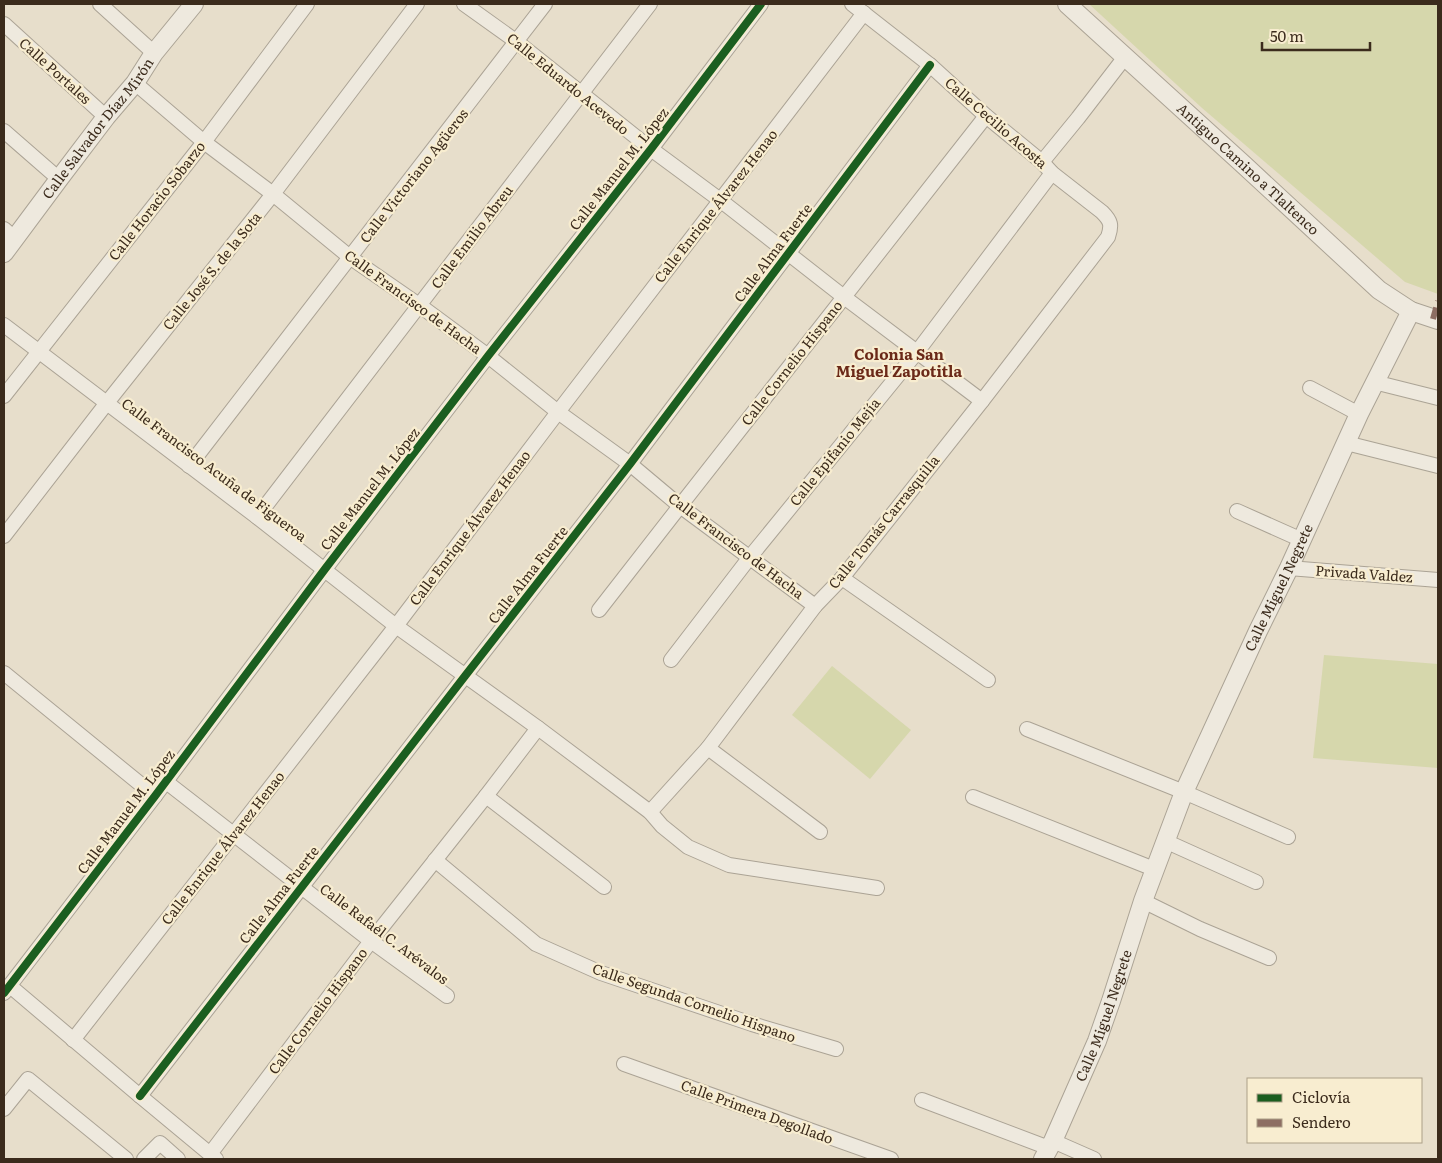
<svg xmlns="http://www.w3.org/2000/svg" width="1442" height="1163" font-family="Literata,serif">
<style>
.green{fill:#d6d7ac}
.lines{fill:none;stroke-linecap:round;stroke-linejoin:round}
.minor-casing{stroke:#aba395;stroke-width:16}
.tertiary-casing{stroke:#aba395;stroke-width:20}
.minor{stroke:#eee9de;stroke-width:14}
.tertiary{stroke:#eee9de;stroke-width:18}
.quiet{stroke:#8d6e63;stroke-width:6;stroke-dasharray:12 6;stroke-linecap:butt}
.cycleway-casing{stroke:#f8edd0;stroke-width:11}
.cycleway{stroke:#1b5e20;stroke-width:8}
.labels{text-anchor:middle;stroke-width:4.5;stroke-linejoin:round;paint-order:stroke}
.street-label{font-size:14px;fill:#3b2b1c;stroke:#f8edd0}
.neighbourhood-label{font-size:15px;font-weight:bold;fill:#6b2918;stroke:#f8edd0}
</style>
<rect width="100%" height="100%" fill="#e7decb"/>
<!-- green -->
<g class="green">
<polygon points="1089,4 1438,4 1438,294 1405,282 1202,108"/>
<polygon points="1324,655 1438,664 1438,768 1313,758"/>
<polygon points="832,666 911,730 870,779 792,715"/>
</g>
<g class="lines">
<defs>
<g id="minor">
<polyline points="100,4 154,53"/>
<polyline points="464,4 517,42 651,149 720,200 844,297 982,401"/>
<polyline points="4,24 106,117"/>
<polyline points="135,83 204,142 273,194 351,258 419,305 488,356 558,412 630,464 680,506 815,606"/>
<polyline points="4,131 59,179"/>
<polyline points="1042,162 1078,118 1125,57"/>
<polyline points="4,229 15,239"/>
<polyline points="4,325 257,517 396,626 538,728 650,812 662,826 688,847 729,865 877,888"/>
<polyline points="1374,382 1438,398"/>
<polyline points="1310,388 1359,414"/>
<polyline points="4,396 204,142 307,4"/>
<polyline points="1346,443 1438,466"/>
<polyline points="189,466 545,4"/>
<polyline points="1237,511 1302,540"/>
<polyline points="257,517 650,4"/>
<polyline points="4,536 106,404 273,194 417,4"/>
<polyline points="1289,568 1438,580"/>
<polyline points="842,578 988,680"/>
<polyline points="599,610 680,506 986,116"/>
<polyline points="671,660 750,557 917,352 1052,173"/>
<polyline points="4,673 155,796"/>
<polyline points="1027,729 1184,792 1288,837"/>
<polyline points="708,748 820,832"/>
<polyline points="165,781 371,941 447,996"/>
<polyline points="486,796 604,887"/>
<polyline points="973,797 1154,869"/>
<path d="M650 812 708 748 815 606 842 578 982 401 1108 237C1112 225 1111 221 1102 212L1052 173 1042 162 986 116 930 65 852 4"/>
<polyline points="1165,841 1256,882"/>
<polyline points="435,860 536,944 601,973 752,1024 836,1049"/>
<polyline points="1143,901 1200,929 1269,958"/>
<polyline points="10,986 140,1096 216,1159"/>
<polyline points="4,993 155,796 325,569 488,356 651,149 761,4"/>
<polyline points="73,1040 396,626 558,412 864,13"/>
<polyline points="624,1064 891,1159"/>
<polyline points="140,1096 465,676 630,464 930,65"/>
<polyline points="922,1100 1049,1148"/>
<polyline points="4,1109 28,1079 126,1159"/>
<polyline points="1053,1141 1094,1159"/>
<polyline points="210,1154 371,941 486,796 538,728"/>
<polyline points="144,1159 160,1143 178,1159"/>
</g>
<g id="tertiary">
<path id="s1" d="M1067 4 1244 165 1379 290 1411 311 1438 320"/>
<path id="s2" d="M4 253 59 179 106 117 135 83 154 53 194 4"/>
<path id="s3" d="M1043 1159 1053 1141 1097 1041 1111 1001 1143 901 1184 792 1258 631 1289 568 1359 414 1411 311"/>
</g>
</defs>
<!-- minor casing -->
<use href="#minor" class="minor-casing"/>
<!-- tertiary casing -->
<use href="#tertiary" class="tertiary-casing"/>
<!-- minor -->
<use href="#minor" class="minor"/>
<!-- tertiary -->
<use href="#tertiary" class="tertiary"/>
<!-- quiet -->
<polyline class="quiet" points="1433,319 1438,301"/>
<defs>
<g id="cycleway">
<polyline points="4,993 155,796 325,569 488,356 651,149 761,4"/>
<polyline points="140,1096 465,676 630,464 930,65"/>
</g>
</defs>
<!-- cycleway casing -->
<use href="#cycleway" class="cycleway-casing"/>
<!-- cycleway -->
<use href="#cycleway" class="cycleway"/>
</g>
<g class="labels">
<!-- street labels -->
<g class="street-label">
<text transform="translate(55 71) rotate(42)" y="5">Calle Portales</text>
<text transform="translate(568 84) rotate(39)" y="5">Calle Eduardo Acevedo</text>
<text transform="translate(996 123) rotate(41)" y="5">Calle Cecilio Acosta</text>
<text dy="5" stroke="none"><textPath href="#s2" startOffset="156">Calle Salvador Díaz Mirón</textPath></text>
<text transform="translate(619 169) rotate(-52)" y="5">Calle Manuel M. López</text>
<text dy="5" stroke="none"><textPath href="#s1" startOffset="245">Antiguo Camino a Tlaltenco</textPath></text>
<text transform="translate(414 176) rotate(-52)" y="5">Calle Victoriano Agüeros</text>
<text transform="translate(157 201) rotate(-52)" y="5">Calle Horacio Sobarzo</text>
<text transform="translate(716 206) rotate(-52)" y="5">Calle Enrique Álvarez Henao</text>
<text transform="translate(472 237) rotate(-53)" y="5">Calle Emilio Abreu</text>
<text transform="translate(773 253) rotate(-53)" y="5">Calle Alma Fuerte</text>
<text transform="translate(212 271) rotate(-51)" y="5">Calle José S. de la Sota</text>
<text transform="translate(413 302) rotate(36)" y="5">Calle Francisco de Hacha</text>
<text transform="translate(792 363) rotate(-52)" y="5">Calle Cornelio Hispano</text>
<text transform="translate(835 452) rotate(-51)" y="5">Calle Epifanio Mejía</text>
<text transform="translate(214 470) rotate(37)" y="5">Calle Francisco Acuña de Figueroa</text>
<text transform="translate(370 489) rotate(-52)" y="5">Calle Manuel M. López</text>
<text transform="translate(884 522) rotate(-51)" y="5">Calle Tomás Carrasquilla</text>
<text transform="translate(470 528) rotate(-53)" y="5">Calle Enrique Álvarez Henao</text>
<text transform="translate(736 546) rotate(37)" y="5">Calle Francisco de Hacha</text>
<text transform="translate(1364 574) rotate(4)" y="5">Privada Valdez</text>
<text transform="translate(528 575) rotate(-52)" y="5">Calle Alma Fuerte</text>
<text dy="5" stroke="none"><textPath href="#s3" startOffset="619">Calle Miguel Negrete</textPath></text>
<text transform="translate(126 812) rotate(-53)" y="5">Calle Manuel M. López</text>
<text transform="translate(223 848) rotate(-52)" y="5">Calle Enrique Álvarez Henao</text>
<text transform="translate(279 895) rotate(-52)" y="5">Calle Alma Fuerte</text>
<text transform="translate(384 934) rotate(37)" y="5">Calle Rafaél C. Arévalos</text>
<text transform="translate(694 1003) rotate(19)" y="5">Calle Segunda Cornelio Hispano</text>
<text transform="translate(318 1011) rotate(-53)" y="5">Calle Cornelio Hispano</text>
<text dy="5" stroke="none"><textPath href="#s3" startOffset="156">Calle Miguel Negrete</textPath></text>
<text transform="translate(757 1112) rotate(20)" y="5">Calle Primera Degollado</text>
</g>
<!-- neighbourhood labels -->
<g class="neighbourhood-label">
<text x="899" y="360">Colonia San<tspan x="899" dy="17">Miguel Zapotitla</tspan></text>
</g>
</g>
<!-- border -->
<rect width="1442" height="1163" fill="none" stroke="#3b2b1c" stroke-width="10"/>
<!-- legend -->
<rect x="1247" y="1078" width="175" height="65" fill="#f8edd0" stroke="#ac9f88"/>
<rect x="1257" y="1094" width="25" height="8" fill="#1b5e20" stroke="#ac9f88"/>
<text x="1292" y="1103" font-size="15" fill="#3b2b1c">Ciclovía</text>
<rect x="1257" y="1119" width="25" height="8" fill="#8d6e63" stroke="#ac9f88"/>
<text x="1292" y="1128" font-size="15" fill="#3b2b1c">Sendero</text>
<!-- scale -->
<path d="M1262 42v8h108v-8" fill="none" stroke="#3b2b1c" stroke-width="2.5"/>
<text x="1270" y="42" font-size="15" fill="#3b2b1c" stroke="#f8edd0" stroke-width="4" paint-order="stroke">50 m</text>
</svg>
